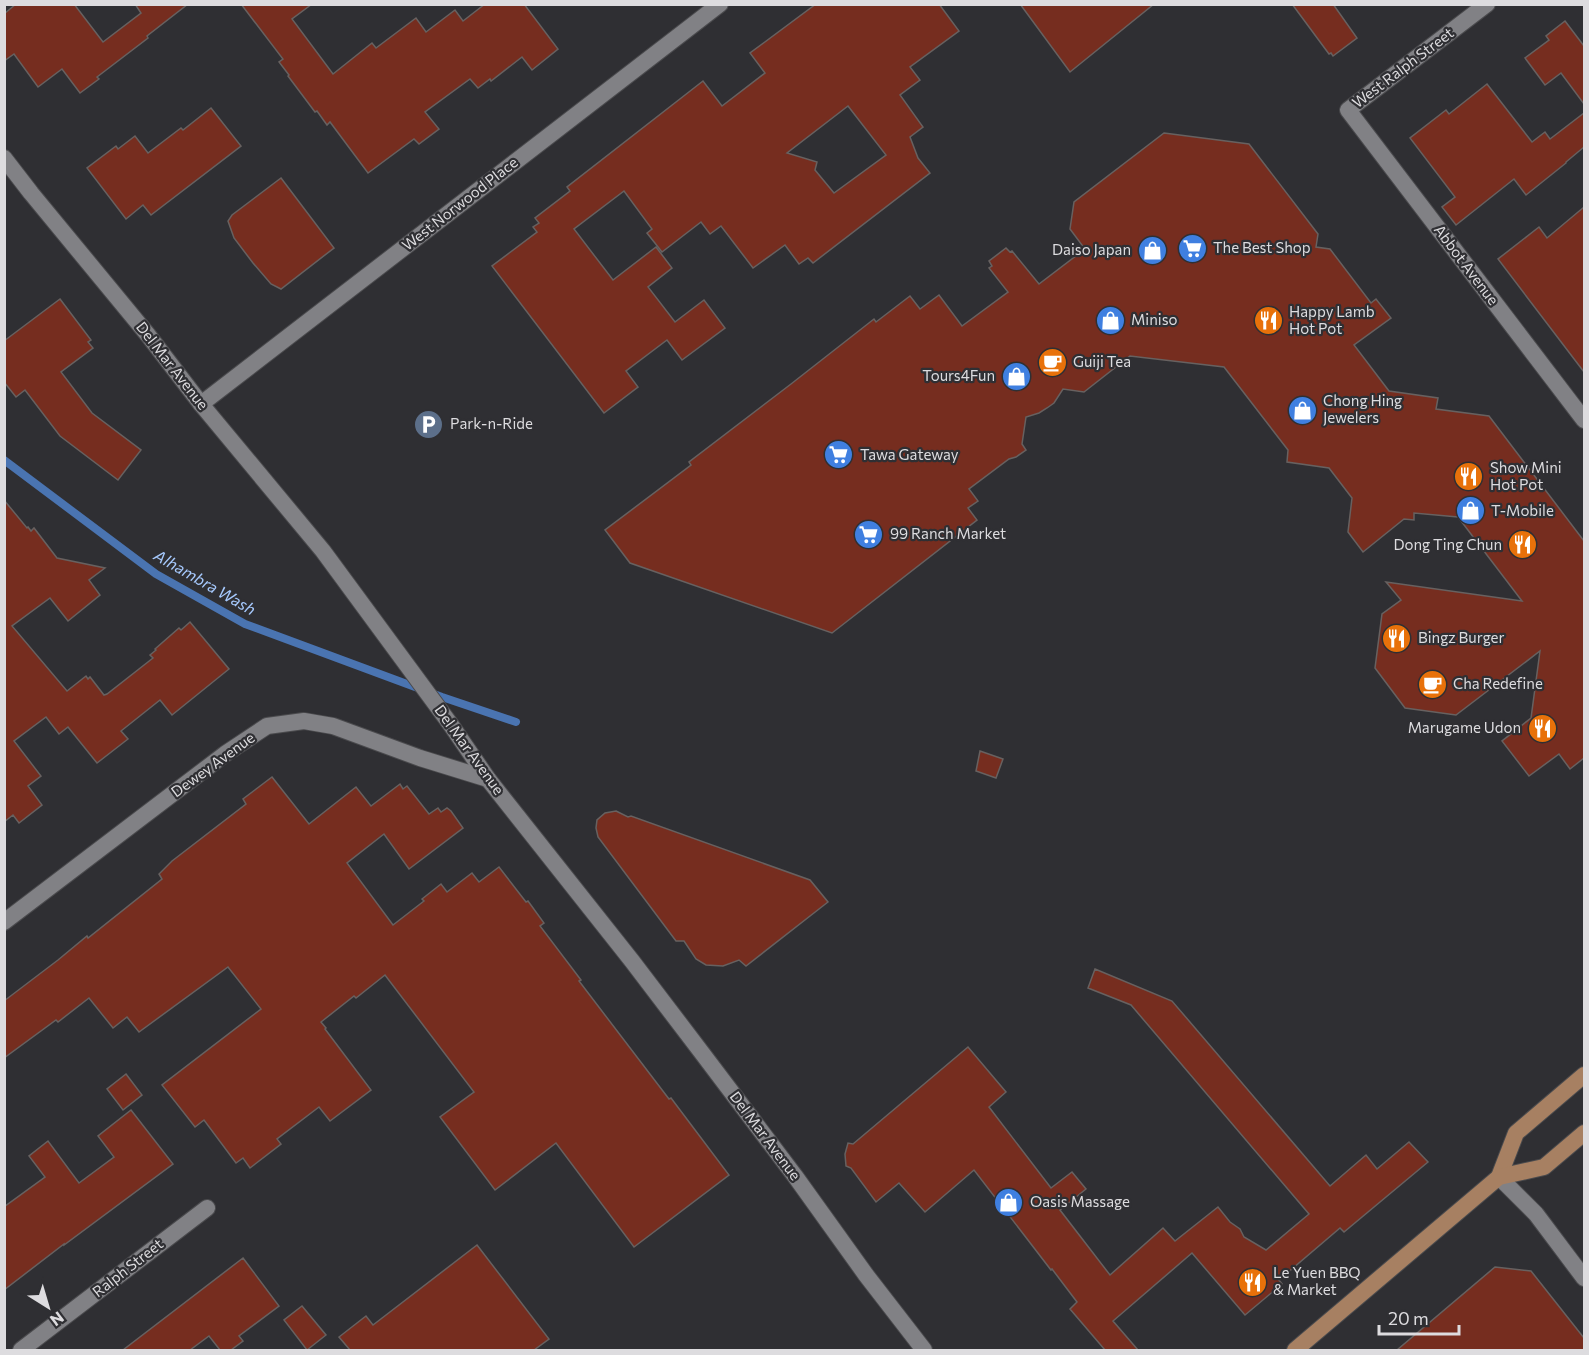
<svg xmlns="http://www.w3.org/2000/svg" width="1589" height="1355" font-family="Commissioner,sans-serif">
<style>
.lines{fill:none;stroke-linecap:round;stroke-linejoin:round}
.stream{stroke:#4a74b1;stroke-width:8}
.building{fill:#762d1f;stroke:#676160;stroke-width:1.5;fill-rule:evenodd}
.minor-casing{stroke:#4a4a4d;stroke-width:18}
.secondary-casing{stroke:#4a4a4d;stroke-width:18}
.primary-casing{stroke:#4a4a4d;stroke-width:18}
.minor{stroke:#818185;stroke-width:16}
.secondary{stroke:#818185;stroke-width:16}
.primary{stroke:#a78062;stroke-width:16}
.labels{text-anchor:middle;stroke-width:4.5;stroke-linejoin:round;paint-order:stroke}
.street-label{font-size:15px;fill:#dddcdf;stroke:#2f2f33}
.poi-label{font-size:15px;fill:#dddcdf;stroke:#2f2f33;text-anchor:start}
.water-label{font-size:16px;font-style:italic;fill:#a6c9fd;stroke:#2f2f33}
</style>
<rect width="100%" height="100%" fill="#2f2f33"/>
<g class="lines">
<!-- stream -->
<polyline class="stream" points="4,460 156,574 245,624 442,697 516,722"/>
</g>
<!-- building -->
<g class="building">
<polygon points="16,4 74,4 103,42 141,13 135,4 188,4 147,36 148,38 97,77 99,79 80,93 62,69 38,87 14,54 4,61 4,14"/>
<polygon points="241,4 312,4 292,19 333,74 372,43 376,48 416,18 426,32 455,10 463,21 485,4 524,4 558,49 532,70 522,57 491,81 490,79 478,88 470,79 425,112 439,129 419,144 414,139 368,173 330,122 327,125 317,111 315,112 288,76 289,75 279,62 283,59"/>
<path d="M816 4H939L959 31 910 67 920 80 900 95 923 127 910 137 918 158 930 173 813 263 808 258 799 264 785 245 753 268 721 226 710 234 701 222 662 252 647 233 652 229 624 191 574 229 613 280 656 247 672 268 648 287 675 322 704 300 725 328 682 360 667 340 626 371 638 387 604 413 492 266 537 232 533 227 539 223 535 218 570 191 567 187 703 81 722 106 765 73 750 53ZM848 106 886 155 834 193 815 170 817 162 787 153Z"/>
<polygon points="1020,4 1154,4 1070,72"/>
<polygon points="1292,4 1333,4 1357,38 1333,56 1331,53 1329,54"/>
<polygon points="1565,21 1584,46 1584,104 1561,73 1545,85 1525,58 1549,40 1546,36"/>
<polygon points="1487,84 1532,142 1545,132 1550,139 1584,113 1584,147 1566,162 1566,163 1526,195 1514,179 1456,225 1442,207 1455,197 1410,138 1446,110 1449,114"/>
<polygon points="211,108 241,146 151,215 143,205 126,219 87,168 116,146 118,149 135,136 148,153 181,128 183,130"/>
<polygon points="1164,133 1249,144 1318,234 1316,247 1330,249 1371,303 1376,299 1391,318 1354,345 1389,391 1438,398 1436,409 1489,416 1584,541 1584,758 1570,769 1559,754 1529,776 1502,741 1531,718 1540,651 1456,715 1405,708 1375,668 1382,614 1401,600 1386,582 1522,601 1458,517 1414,513 1414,520 1404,519 1363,552 1348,532 1352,498 1329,468 1287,462 1288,450 1224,367 1130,356 1084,392 1063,389 1054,403 1047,408 1039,413 1026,417 1022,444 1026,450 1016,457 1009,459 969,489 978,501 968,508 977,520 832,633 630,563 605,530 691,465 689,462 791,384 874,319 876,322 910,296 920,309 939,295 962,326 1008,292 989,268 992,266 989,261 1006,248 1010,252 1012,251 1039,284 1085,249 1070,229 1074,202"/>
<polygon points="281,178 334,248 281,289 271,284 253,263 234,238 228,221 232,215"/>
<polygon points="1584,207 1584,372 1498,259 1539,227 1547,238"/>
<polygon points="60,299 91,340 88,342 93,348 61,372 92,413 141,450 118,480 60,436 25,390 16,397 4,382 4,341"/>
<polygon points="4,500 27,528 28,527 31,531 34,528 57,558 105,568 89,580 100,595 68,621 50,598 12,626 67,691 86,676 88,679 90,677 104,695 107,694 153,658 150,655 156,650 155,649 179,628 181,630 190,622 229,669 172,715 160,700 121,731 128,739 97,763 68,727 59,734 46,717 14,741 41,776 28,786 42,805 19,823 13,815 4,822"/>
<polygon points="980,751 1003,759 996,778 976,771"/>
<polygon points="272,777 309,824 356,787 371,806 400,784 403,789 407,786 429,814 438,808 441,812 447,808 451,811 463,828 409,869 384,834 347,863 393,925 424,901 422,899 441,884 447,892 472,873 479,882 499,867 526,902 528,901 544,923 540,926 581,980 579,981 669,1099 671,1098 729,1175 634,1247 556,1143 495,1190 440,1117 474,1092 385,975 356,998 354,996 321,1022 326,1028 325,1029 371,1090 330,1121 319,1107 277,1139 281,1144 250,1168 243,1158 236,1163 204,1120 195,1127 162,1085 261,1009 228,967 139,1032 127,1017 113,1028 89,998 58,1022 56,1020 4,1058 4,1001 58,960 87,936 88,938 162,879 159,874 172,861 246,804 243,799"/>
<polygon points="616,811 628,817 631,816 810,880 828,902 746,966 739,960 723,966 706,965 696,959 684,941 676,941 598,837 596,828 597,820 605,813"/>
<polygon points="1095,969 1172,1001 1330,1186 1366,1155 1377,1169 1409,1142 1428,1162 1344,1232 1340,1228 1279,1280 1282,1284 1245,1315 1192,1253 1113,1321 1138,1350 1105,1350 1070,1309 1077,1302 1052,1269 1051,1270 974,1170 925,1212 899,1183 876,1202 851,1168 846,1166 845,1154 848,1143 853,1144 968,1047 1006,1092 989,1107 1051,1188 1072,1172 1086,1189 1060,1210 1110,1275 1163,1228 1175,1241 1218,1207 1230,1222 1240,1229 1244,1237 1266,1250 1309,1214 1131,1005 1088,988"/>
<polygon points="126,1074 142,1095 123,1110 107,1089"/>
<polygon points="131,1110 173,1164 64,1245 64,1244 4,1290 4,1207 45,1177 29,1156 48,1141 79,1183 114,1157 98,1136"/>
<polygon points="477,1245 549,1339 534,1350 350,1350 339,1337 366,1316 373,1325"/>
<polygon points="243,1258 279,1306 239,1336 243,1341 231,1350 220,1350 209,1336 190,1350 123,1350"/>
<polygon points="1495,1267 1531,1271 1584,1338 1584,1350 1397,1350"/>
<polygon points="302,1306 326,1335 307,1350 284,1320"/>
</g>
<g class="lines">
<defs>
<g id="minor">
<polyline points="1487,4 1348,110 1584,420"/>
<polyline points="201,404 720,4"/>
<polyline points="4,922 225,754 267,726 304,721 333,726 420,758 488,779"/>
<polyline points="1499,1177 1536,1214 1584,1278"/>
<polyline points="21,1350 207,1208"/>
</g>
<polyline id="secondary" points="4,158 31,193 148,335 201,404 323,551 451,725 488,779 632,961 702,1053 795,1176 866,1275 924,1350"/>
<g id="primary">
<polyline points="1499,1177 1516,1133 1584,1075"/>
<polyline points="1295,1350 1499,1177 1544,1167 1584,1133"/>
</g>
</defs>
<!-- minor casing -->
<use href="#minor" class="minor-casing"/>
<!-- secondary casing -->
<use href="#secondary" class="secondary-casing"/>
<!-- primary casing -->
<use href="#primary" class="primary-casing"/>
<!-- minor -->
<use href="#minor" class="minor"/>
<!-- secondary -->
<use href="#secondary" class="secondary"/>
<!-- primary -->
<use href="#primary" class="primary"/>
</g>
<!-- icons -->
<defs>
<symbol id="supermarket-disc" viewBox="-11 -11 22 22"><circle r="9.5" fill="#3f7fe0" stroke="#2f2f33"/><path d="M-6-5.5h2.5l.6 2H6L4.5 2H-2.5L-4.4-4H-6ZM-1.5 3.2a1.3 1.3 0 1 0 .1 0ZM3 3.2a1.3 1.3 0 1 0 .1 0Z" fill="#fff"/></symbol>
<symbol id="shop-disc" viewBox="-11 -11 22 22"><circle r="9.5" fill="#3f7fe0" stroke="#2f2f33"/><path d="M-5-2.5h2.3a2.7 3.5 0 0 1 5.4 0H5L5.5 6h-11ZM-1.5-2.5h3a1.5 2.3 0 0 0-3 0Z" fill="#fff"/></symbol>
<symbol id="restaurant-disc" viewBox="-11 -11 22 22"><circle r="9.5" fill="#e8710a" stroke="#2f2f33"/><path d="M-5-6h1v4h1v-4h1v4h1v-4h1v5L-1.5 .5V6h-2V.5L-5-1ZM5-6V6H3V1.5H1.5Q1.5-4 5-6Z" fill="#fff"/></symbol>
<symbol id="cafe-disc" viewBox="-11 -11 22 22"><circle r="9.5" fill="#e8710a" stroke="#2f2f33"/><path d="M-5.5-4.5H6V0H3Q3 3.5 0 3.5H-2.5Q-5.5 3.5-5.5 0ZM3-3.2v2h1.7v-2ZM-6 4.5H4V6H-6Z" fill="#fff"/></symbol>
<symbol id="parking-disc" viewBox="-11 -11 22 22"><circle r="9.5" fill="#5c6f8a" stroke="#2f2f33"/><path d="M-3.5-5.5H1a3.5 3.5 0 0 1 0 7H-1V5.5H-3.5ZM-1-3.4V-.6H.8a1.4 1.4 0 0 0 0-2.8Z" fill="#fff"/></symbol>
</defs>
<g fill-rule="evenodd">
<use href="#supermarket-disc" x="1176" y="232" width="33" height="33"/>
<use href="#shop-disc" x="1136" y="234" width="33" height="33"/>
<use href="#shop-disc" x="1094" y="304" width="33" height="33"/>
<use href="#restaurant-disc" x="1252" y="304" width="33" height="33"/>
<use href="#cafe-disc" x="1036" y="346" width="33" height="33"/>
<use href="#shop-disc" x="1000" y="360" width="33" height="33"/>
<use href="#shop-disc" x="1286" y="394" width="33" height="33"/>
<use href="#parking-disc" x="412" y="408" width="33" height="33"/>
<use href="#supermarket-disc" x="822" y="438" width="33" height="33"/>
<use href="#restaurant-disc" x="1452" y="460" width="33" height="33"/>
<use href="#shop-disc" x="1454" y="494" width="33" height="33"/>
<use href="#supermarket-disc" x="852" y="518" width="33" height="33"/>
<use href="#restaurant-disc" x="1506" y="528" width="33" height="33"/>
<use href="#restaurant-disc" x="1380" y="622" width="33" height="33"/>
<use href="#cafe-disc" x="1416" y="668" width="33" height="33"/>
<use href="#restaurant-disc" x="1526" y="712" width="33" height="33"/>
<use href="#shop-disc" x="992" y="1186" width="33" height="33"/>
<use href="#restaurant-disc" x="1236" y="1266" width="33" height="33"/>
</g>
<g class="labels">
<!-- street labels -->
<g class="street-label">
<text transform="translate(1403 68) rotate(-37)" y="5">West Ralph Street</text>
<text transform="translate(460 204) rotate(-38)" y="5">West Norwood Place</text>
<text transform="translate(1466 265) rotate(53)" y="5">Abbot Avenue</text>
<text transform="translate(172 366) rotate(52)" y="5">Del Mar Avenue</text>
<text transform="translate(469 750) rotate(54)" y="5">Del Mar Avenue</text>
<text transform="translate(213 765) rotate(-36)" y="5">Dewey Avenue</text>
<text transform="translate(765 1136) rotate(53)" y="5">Del Mar Avenue</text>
<text transform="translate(128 1268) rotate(-38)" y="5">Ralph Street</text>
</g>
<!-- poi labels -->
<g class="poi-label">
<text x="1213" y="253">The Best Shop</text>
<text x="1131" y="255" text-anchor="end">Daiso Japan</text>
<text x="1289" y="317">Happy Lamb<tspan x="1289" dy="17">Hot Pot</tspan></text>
<text x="1131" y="325">Miniso</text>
<text x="1073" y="367">Guiji Tea</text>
<text x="995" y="381" text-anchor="end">Tours4Fun</text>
<text x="1323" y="406">Chong Hing<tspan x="1323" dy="17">Jewelers</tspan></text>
<text x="450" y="429">Park-n-Ride</text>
<text x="860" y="460">Tawa Gateway</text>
<text x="1490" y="473">Show Mini<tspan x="1490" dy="17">Hot Pot</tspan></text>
<text x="1491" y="516">T-Mobile</text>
<text x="890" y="539">99 Ranch Market</text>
<text x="1502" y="550" text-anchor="end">Dong Ting Chun</text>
<text x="1418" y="643">Bingz Burger</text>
<text x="1453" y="689">Cha Redefine</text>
<text x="1521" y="733" text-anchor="end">Marugame Udon</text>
<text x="1030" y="1207">Oasis Massage</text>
<text x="1273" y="1278">Le Yuen BBQ<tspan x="1273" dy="17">&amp; Market</tspan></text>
</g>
<!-- water labels -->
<g class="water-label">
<text transform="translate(205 582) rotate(30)" y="6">Alhambra Wash</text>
</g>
</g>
<!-- border -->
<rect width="1589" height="1355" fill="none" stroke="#dddcdf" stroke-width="12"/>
<!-- north arrow -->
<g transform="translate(48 1307) rotate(143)" stroke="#2f2f33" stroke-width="4.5" paint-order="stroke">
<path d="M0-4.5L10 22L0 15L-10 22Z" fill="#dddcdf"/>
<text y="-9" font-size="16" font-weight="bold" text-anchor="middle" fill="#dddcdf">N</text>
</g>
<!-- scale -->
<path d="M1379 1325v9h80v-9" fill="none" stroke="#dddcdf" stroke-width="3"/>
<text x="1388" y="1325" font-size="18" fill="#dddcdf" stroke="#2f2f33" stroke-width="4.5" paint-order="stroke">20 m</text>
</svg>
